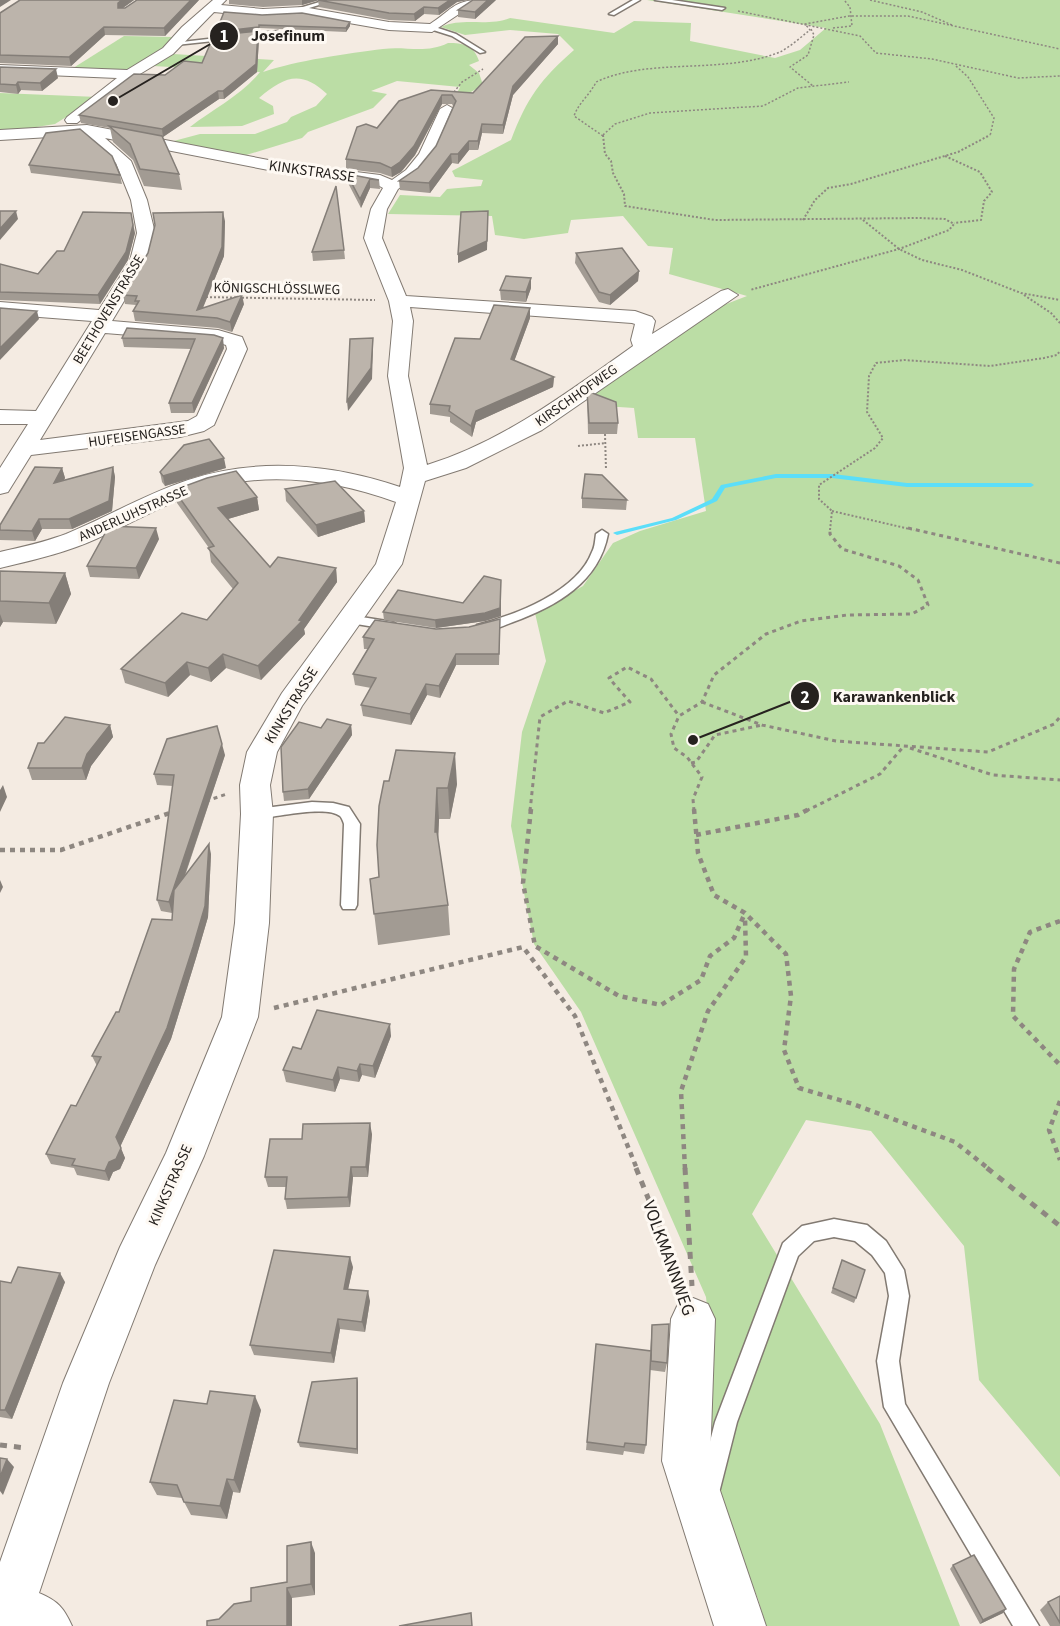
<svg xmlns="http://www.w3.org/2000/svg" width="1060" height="1626" font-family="'Source Sans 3',sans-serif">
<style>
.green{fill:#bbdda5}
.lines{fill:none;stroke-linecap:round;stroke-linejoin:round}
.stream{fill:#5bdef9;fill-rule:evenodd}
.service-casing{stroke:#827a72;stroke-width:3}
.minor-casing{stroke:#827a72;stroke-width:2}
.path-far4{stroke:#8e8781;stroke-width:1.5;stroke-dasharray:2 2;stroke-linecap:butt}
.path-far3{stroke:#8e8781;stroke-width:2;stroke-dasharray:2 2;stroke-linecap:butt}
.path-far2{stroke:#8e8781;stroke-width:3;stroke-dasharray:4 4;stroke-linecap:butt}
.path-far1{stroke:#8e8781;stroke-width:4.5;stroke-dasharray:5 5;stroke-linecap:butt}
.path{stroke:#8e8781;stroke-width:5;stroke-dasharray:7 7;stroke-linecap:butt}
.service{fill:#fff;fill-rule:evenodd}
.minor{fill:#fff;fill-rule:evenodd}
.wall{fill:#a29b93}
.shaded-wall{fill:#847e78}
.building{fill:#bcb4ab;stroke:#847e78;stroke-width:1.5}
.labels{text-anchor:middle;stroke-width:6;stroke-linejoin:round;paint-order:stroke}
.far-street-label{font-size:14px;fill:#26221f;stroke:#fef9f3}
.street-label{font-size:15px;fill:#26221f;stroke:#fef9f3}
.near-street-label{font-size:18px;fill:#26221f;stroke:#fef9f3}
.leader{fill:none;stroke:#26221f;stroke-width:2}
.callout-dot{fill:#26221f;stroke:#fef9f3;stroke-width:2}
.mark-label{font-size:18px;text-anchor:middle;font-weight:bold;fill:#fff}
.callout-label{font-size:16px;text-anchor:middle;font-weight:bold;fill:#26221f;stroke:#fef9f3;stroke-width:6;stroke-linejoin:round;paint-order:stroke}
</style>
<rect width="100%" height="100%" fill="#f4ebe2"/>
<!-- green -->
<g class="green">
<path d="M647 0H1060V1477L979 1380 964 1246 871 1131 806 1120 752 1214 880 1424 960 1626H766L758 1599 717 1496 708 1440 714 1373 706 1297 581 1012 534 944 511 826 522 732 546 661 535 613 583 586 613 543 640 531 706 511 695 438H638L634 408 589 405 596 391 716 308 747 296 669 274 673 248 648 246 623 216 571 220 568 233 524 239 495 235 492 216 388 214 400 195 440 197 447 189 481 186 483 180 455 177 452 171 511 140C527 98 540 80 574 50L558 34 510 30 465 35 441 27C463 17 488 27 510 18L614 33 634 21 691 23 690 41 775 58 800 50 826 28Z"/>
<polygon points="124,36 174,37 165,49 130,71 70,70"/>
<path d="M448 43C463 43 474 45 479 61L469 65 479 73 483 85 452 103 460 87 397 81 371 91 387 94 373 108 308 132 302 138 243 156 170 142 200 134H255L287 122 291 117 316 106 327 94C301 70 285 76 259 98L273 106 274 114 242 126 190 127C213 109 242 95 260 72L153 66 173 54 274 60 263 72C295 61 349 53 383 49 406 46 426 54 448 43Z"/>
<polygon points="0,93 98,97 55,124 0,133"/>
</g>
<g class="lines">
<!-- stream -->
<polygon class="stream" points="776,474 833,474 907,483 1031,483 1034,485 1031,487 907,487 832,478 776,478 725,488 717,501 676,520 617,535 613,533 615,532 672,518 712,499 721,485"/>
<defs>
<g id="service">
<polygon points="326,0 332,1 296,12 293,10"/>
<polygon points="633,0 640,0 614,15 609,14"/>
<polygon points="655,0 672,0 725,8 722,10"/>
<polygon points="432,26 456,34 485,52 480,53 452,36 430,29"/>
<polygon points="278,31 280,34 176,45 173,43"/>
<path d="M602 530 608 534C599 582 557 606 513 622 503 626 488 633 477 631L476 628 477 625C515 615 577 592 592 552 595 547 595 540 596 534Z"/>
<polygon points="349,615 393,622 399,626 393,630 344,622 344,616"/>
<path d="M312 802 333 803 349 807 360 824 357 905 355 909H343L341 905 344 824C343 821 342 818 340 816 327 805 274 817 257 819L249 814 257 809Z"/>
<polygon points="834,1219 867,1225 886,1241 904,1270 909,1296 899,1361 905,1404 1039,1626 1013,1626 884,1407 877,1361 889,1296 885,1273 872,1255 855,1241 834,1237 814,1241 798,1256 737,1422 720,1489 717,1497 709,1500 701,1497 698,1489 715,1422 783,1243 802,1226"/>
</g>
<g id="minor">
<path d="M213 0H226L221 5 263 9 303 7 389 22 430 24C451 11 453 0 480 0L432 32 389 30 303 15 263 17 214 12 173 54 135 77 77 123H67L65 120 67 117 117 78 0 73V65L127 70 163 48 182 27Z"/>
<path d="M447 105 454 109 434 154 417 176 398 189 387 209 382 238 406 296 635 311 652 317 655 321 652 334 721 291 728 289 738 295 542 430 466 468 425 481 402 564 302 706 277 752 270 785 273 814 269 923 258 1017 204 1156 155 1265 109 1383 39 1593C58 1601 64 1608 72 1626H0V1562L63 1383 120 1247 166 1153 222 1017 235 923 241 814 240 785 247 752 282 693 376 564 396 502C341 482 283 473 226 484 180 494 138 521 96 539 65 553 33 560 0 568V552C22 547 45 542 66 534 107 517 146 494 188 480 257 457 332 464 400 487L404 468 388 376 393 321 389 301 364 238 371 209 383 188 376 184 284 173 105 138 131 161 147 200 155 233 148 261 112 321 218 330 242 337 247 349 214 425 204 431 180 437 31 455 8 492 0 494V468L28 424H0V410L36 411 92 321 0 314V302L99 310 130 261 137 233 131 200 116 163 83 135 0 140V130L87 125 284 163 380 175 392 180 406 170 419 154 440 109ZM410 307 632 323 635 324 631 340 633 346C568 392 504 441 427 465L408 376 413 321ZM105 333 216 342 226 345 227 349 197 416 188 421 40 440Z"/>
<polygon points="693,1298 708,1304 715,1319 710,1461 766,1626 714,1626 662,1461 671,1319 678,1304"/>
</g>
</defs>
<!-- service casing -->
<use href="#service" class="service-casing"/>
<!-- minor casing -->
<use href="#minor" class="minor-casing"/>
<!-- path-far4 -->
<g class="path-far4">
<polyline points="870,0 922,12 952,25"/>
<polyline points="738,11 860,36 876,53 932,59 1018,78 1060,76"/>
<polyline points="833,28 852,26 850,7 844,0"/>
<polyline points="811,29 814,35 808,55 790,67 813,86"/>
<polyline points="956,66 968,77 994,118 990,136"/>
<polyline points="454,92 462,82 483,69"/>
<polyline points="603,135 615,124 650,113 763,106 798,88 849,82"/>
<path d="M603 136 574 116C579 102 590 95 596 82 649 57 723 75 780 52 790 47 801 37 810 30L805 24 849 16H908L1060 49"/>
</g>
<!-- path-far3 -->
<g class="path-far3">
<polyline points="603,135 605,154 611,161 613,173 624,194 625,206 715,220 919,218 945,219 954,224 949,230 899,249 750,290"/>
<polyline points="945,156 980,172 992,192 984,201 981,220 954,223"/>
<polyline points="803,220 815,200 828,188 851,184 958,152 990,135"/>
<polyline points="863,220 899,249 922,260 962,270 1021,293 1060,300"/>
<polyline points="1024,295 1051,313 1060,323"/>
<polyline points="202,297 375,300"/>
<polyline points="605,434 606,470"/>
<polyline points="578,446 606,443"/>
<polyline points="832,511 914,530"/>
<polyline points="830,530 832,511 819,499 819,485 875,448 883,438 867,412 869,376 876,363 904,360 990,366 1044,358 1057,355 1060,351"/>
</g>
<!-- path-far2 -->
<g class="path-far2">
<polyline points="908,528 1060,563"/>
<polyline points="702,702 762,725 836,741 988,752 1054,724 1060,717"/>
<polyline points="910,748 993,775 1060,780"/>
<polyline points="691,763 696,762 715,735 762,725"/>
<polyline points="206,801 227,794"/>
<polyline points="530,811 540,717 568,701 604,713 630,702 609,678 627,667 651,679 679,716"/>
<polyline points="694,811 693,799 702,777 687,757 674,748 671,734 679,716 702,702 714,675 766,634 801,621 847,615 912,614 928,605 918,580 899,566 842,549 830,534 830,528"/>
<polyline points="806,811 880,774 904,746"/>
</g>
<!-- path-far1 -->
<g class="path-far1">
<polyline points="531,809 523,883 535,946 619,996 661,1005 701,980 710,956 734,938 745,913"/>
<polyline points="694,809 698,853 714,895 745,913 786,954 791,996 784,1050 799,1088 853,1104 955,1142 989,1169"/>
<polyline points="696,835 798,815 809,809"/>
<polyline points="0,850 61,850 173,812"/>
<polyline points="1060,921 1030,932 1014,969 1013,1016 1060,1065"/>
<polyline points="274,1008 523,947 575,1016 637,1169"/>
<polyline points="1060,1101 1049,1130 1060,1160"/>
<polyline points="685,1169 681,1091 708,1011 746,957 745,917"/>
</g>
<!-- path -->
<g class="path">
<polyline points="636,1168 684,1287"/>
<polyline points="685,1168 692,1286"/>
<polyline points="987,1168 1060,1226"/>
<polyline points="0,1445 26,1448"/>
</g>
<!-- service -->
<use href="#service" class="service"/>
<!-- minor -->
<use href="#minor" class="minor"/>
</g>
<!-- wall -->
<g class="wall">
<polygon points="20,0 134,0 123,8 125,8 137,0 199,0 165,36 105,35 71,66 0,63 0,13"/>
<polygon points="229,0 319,0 302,5 263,7 229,4"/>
<polygon points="318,0 468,0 457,2 439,15 424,14 415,21 389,20 319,7"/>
<polygon points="496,0 475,19 458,17 458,10"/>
<polygon points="224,12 350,26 346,32 259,28 259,31 239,33 259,39 257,72 224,99 219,99 163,137 162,137 179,174 182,190 144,186 133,160 113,142 110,128 81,123 79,115 165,75 202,63 219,35 217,36"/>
<polygon points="558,36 558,44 513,95 503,134 482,133 478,150 469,150 458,164 452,163 430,193 400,190 399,181 418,168 436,146 453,106 452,104 442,104 415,155 401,172 392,177 380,173 346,169 346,159 377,128 431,90 473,93"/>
<polygon points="0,67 58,78 42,91 21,90 18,94 0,92"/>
<polygon points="29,165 120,175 122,184 31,173"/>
<polygon points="347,174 379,180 380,189 370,188 361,208 348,183"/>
<polygon points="225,221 224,256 203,308 244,304 232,332 218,328 135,321 133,311 136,306 136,305 125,304 123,295"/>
<polygon points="135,233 128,260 100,304 0,300 0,264 38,274 64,251"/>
<polygon points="344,250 345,259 313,261 312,252"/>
<polygon points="576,253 639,271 638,281 610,305 599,302 575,263"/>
<polygon points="531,288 526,302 501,300 500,290"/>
<polygon points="530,318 514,361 554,377 553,387 476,422 472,437 450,422 450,417 430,414 430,404 480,339"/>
<polygon points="214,335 224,348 194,413 171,413 169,403 191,349 124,347 122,338"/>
<polygon points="587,391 618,423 617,434 588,434"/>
<polygon points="113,467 115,477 112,511 72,529 42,529 35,541 0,540 0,525 62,468 65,478 64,480"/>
<polygon points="226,468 165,486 162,482 160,472"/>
<polygon points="285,489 364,511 365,522 318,537 286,501"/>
<polygon points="174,490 257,497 259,510 228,519 270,567 336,568 337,582 304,629 305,634 261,680 226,668 211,682 190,675 168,697 125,683 121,669 207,620 233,589 211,562 209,548 177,503"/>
<polygon points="582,498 627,500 626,510 582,508"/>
<polygon points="159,539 139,579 90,577 87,566"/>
<polygon points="0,571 65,573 71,594 56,624 3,622 0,627"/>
<polygon points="383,612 501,616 485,621 436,628 384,620"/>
<polygon points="436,629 500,630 499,665 456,665 440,698 427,695 411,725 363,716 361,705 371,688 355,685 353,674 368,649 364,649 363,637"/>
<polygon points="110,725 113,737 91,766 86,780 32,780 28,768 44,743"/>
<polygon points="351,725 352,735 309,799 284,801 283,792 321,728"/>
<polygon points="225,755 185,876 211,854 208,917 196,958 171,1039 120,1147 125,1158 120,1169 113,1172 109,1181 77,1175 74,1168 51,1164 46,1154 76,1106 97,1066 92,1056 119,1012 172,920 172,913 161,911 157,900 173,786 157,785 154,774"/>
<polygon points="384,781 457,784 450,819 439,819 438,839 448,905 450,935 378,945 370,879 379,877"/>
<polygon points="391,1036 375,1078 362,1075 359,1082 340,1079 335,1092 286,1082 283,1070 301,1049"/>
<polygon points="372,1134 368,1177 353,1177 350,1207 287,1209 285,1199 286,1187 268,1187 265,1177 302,1139"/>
<polygon points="842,1260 856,1298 854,1303 831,1293"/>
<polygon points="353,1267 348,1289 370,1301 365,1332 340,1329 334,1363 254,1355 250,1345"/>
<polygon points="0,1281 11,1283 65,1282 12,1419 0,1417"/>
<polygon points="652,1325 667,1363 665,1372 650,1370 646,1445 644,1454 624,1451 623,1455 586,1450 596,1344 650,1351"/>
<polygon points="357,1378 358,1383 358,1454 300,1447 298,1442"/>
<polygon points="261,1410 240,1493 233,1492 227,1519 191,1515 182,1498 157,1495 150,1482"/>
<polygon points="315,1553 315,1595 292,1598 219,1619 287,1582"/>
<polygon points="953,1565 1003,1613 980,1624 950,1569"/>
<polygon points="1060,1596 1060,1626 1050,1626 1040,1610 1048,1602"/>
</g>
<!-- shaded-wall -->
<g class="shaded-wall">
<polygon points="0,0 11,0 0,7"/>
<polygon points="122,0 134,0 120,10 118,8 118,3"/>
<polygon points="191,0 199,0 165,36 164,28"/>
<polygon points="302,0 319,0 302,5"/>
<polygon points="450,0 468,0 457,2 439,15 438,8"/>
<polygon points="488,0 496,0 475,19 475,12"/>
<polygon points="424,7 424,14 415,21 414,14"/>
<polygon points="350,22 350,26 346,32 346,28"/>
<polygon points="104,27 105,35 71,66 69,57"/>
<polygon points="259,27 259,31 217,36 216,32"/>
<polygon points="258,31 259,39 257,72 224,99 223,91"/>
<polygon points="558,36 558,44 513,95 503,134 503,125 513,86"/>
<polygon points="56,69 58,78 42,91 40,83"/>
<polygon points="18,82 21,90 18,94 16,85"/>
<polygon points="218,91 219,99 163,137 162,129"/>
<polygon points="442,95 442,104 415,155 401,172 392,177 391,168"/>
<polygon points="482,124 482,133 478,150 478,141"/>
<polygon points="469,141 469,150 458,164 458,154"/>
<polygon points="451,154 452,163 430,193 429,183"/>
<polygon points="370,179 370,188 361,208 360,199"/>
<polygon points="16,211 18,219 0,240 0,229"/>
<polygon points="488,211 487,250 458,263 458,254"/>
<polygon points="223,212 225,221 224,256 199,317 197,310"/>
<polygon points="131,213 135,233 128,260 100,304 98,295"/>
<polygon points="639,271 638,281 610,305 610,295"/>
<polygon points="531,278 531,288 526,302 526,292"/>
<polygon points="242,295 244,304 232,332 230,322"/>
<polygon points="530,308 530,318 511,370 511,359"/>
<polygon points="37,311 39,319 0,360 0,348"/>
<polygon points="223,338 224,348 194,413 192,403"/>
<polygon points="373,338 373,349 372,379 348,411 347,401"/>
<polygon points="554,377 553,387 476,422 472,437 471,426 476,411"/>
<polygon points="224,458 226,468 165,486 163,476"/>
<polygon points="113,467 115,477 112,511 72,529 69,519"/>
<polygon points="62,468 65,478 57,492 54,483"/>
<polygon points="257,497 259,510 221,521 218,508"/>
<polygon points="364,511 365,522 318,537 316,525"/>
<polygon points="39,519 42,529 35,541 32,531"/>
<polygon points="156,528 159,539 139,579 136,568"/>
<polygon points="336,568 337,582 304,629 305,634 261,680 258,666 299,620"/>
<polygon points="65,573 71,594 56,624 49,603"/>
<polygon points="501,580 501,616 485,621 436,628 435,620"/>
<polygon points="0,614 3,622 0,627"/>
<polygon points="223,654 226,668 211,682 208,668"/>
<polygon points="456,654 456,665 440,698 439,686"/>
<polygon points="187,662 190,675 168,697 165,683"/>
<polygon points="426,684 427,695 411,725 410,714"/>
<polygon points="110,725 113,737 91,766 86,780 82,768 87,754"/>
<polygon points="351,725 352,735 309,799 308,789"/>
<polygon points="222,744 225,755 172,913 169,902"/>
<polygon points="455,753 457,784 450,819 448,788"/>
<polygon points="3,785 7,797 0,812 0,790"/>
<polygon points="437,788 439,819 437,863 435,832"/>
<polygon points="209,844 211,854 208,917 196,958 171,1039 120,1147 116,1137"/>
<polygon points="0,880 3,887 0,893"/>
<polygon points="390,1024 391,1036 375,1078 373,1066"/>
<polygon points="360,1064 362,1075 359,1082 357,1071"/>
<polygon points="338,1067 340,1079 335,1092 333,1080"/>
<polygon points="370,1123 372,1134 368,1177 366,1167"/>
<polygon points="121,1148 125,1158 120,1169 113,1172 109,1181 105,1171 109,1162"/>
<polygon points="351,1167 353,1177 350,1207 348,1197"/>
<polygon points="350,1257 353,1267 346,1299 344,1289"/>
<polygon points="60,1273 65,1282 12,1419 5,1410"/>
<polygon points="368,1291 370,1301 365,1332 362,1322"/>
<polygon points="338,1319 340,1329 334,1363 331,1353"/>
<polygon points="357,1378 358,1383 358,1454 357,1449"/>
<polygon points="255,1396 261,1410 240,1493 234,1480"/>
<polygon points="7,1459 14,1467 3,1495 0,1491 0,1477"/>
<polygon points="227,1479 233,1492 227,1519 220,1506"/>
<polygon points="311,1542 315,1553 315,1595 311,1584"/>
<polygon points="287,1588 292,1598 292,1626 287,1626"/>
<polygon points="1006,1609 1003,1613 980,1624 983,1620"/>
</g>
<!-- building -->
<g class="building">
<polygon points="20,0 122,0 118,3 118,8 125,8 137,0 191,0 164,28 104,27 69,57 0,55 0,13"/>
<polygon points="318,0 450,0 438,8 424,7 414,14 389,13"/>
<polygon points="473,0 488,0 475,12 458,10"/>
<polygon points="224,12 262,15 302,13 350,22 346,28 259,25 259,27 216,32"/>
<polygon points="258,31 256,64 223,91 218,91 162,129 79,115 134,74 165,75 184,61 202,63 211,42 219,35"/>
<polygon points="558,36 513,86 503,125 482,124 478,141 469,141 458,154 451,154 429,183 399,181 418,168 436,146 456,101 452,95 442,95 414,146 400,162 391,168 380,163 346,159 357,127 366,124 377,128 399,101 431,90 473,93 525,37"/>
<polygon points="0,67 56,69 40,83 18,82 16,85 0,84"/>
<polygon points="109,126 162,136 179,174 140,169 130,144"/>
<polygon points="80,129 112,156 120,175 29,165 46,133"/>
<polygon points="347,174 379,180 370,179 360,199"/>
<polygon points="336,186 344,250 312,252"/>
<polygon points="0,211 16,211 0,229"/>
<polygon points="488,211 487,241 458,254 461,212"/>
<polygon points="83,212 131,213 133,225 126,252 98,295 0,292 0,264 38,274 57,251 64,251"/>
<polygon points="223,212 222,247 197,310 242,295 230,322 217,318 133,311 139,301 135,301 137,296 123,295 148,253 155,225 153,213"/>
<polygon points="622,248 639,271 610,295 599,292 576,253"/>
<polygon points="506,276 531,278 526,292 500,290"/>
<polygon points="494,305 530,308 511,359 554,377 476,411 471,426 449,411 450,406 430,404 455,338 480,339"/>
<polygon points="0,308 37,311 0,348"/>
<polygon points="127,328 214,335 223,338 192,403 169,403 195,339 122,338"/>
<polygon points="373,338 371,368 347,401 350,339"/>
<polygon points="587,391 616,402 618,423 589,423"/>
<polygon points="209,439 224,458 163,476 160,472 184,445"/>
<polygon points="35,467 62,468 54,483 113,467 109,501 69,519 39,519 32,531 0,530 0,525"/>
<polygon points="236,471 257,497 218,508 270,567 278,557 336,568 299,620 302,621 258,666 223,654 208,668 187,662 165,683 121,669 182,613 207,620 238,583 208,548 214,546 174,490 207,478"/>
<polygon points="585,474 602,475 627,500 582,498"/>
<polygon points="335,481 364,511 316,525 285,489"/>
<polygon points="109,526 156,528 136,568 87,566"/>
<polygon points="0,571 65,573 49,603 0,601"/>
<polygon points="484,576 501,580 500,608 485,613 435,620 383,612 398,590 463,603"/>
<polygon points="500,619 499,654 456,654 439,686 426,684 410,714 361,705 376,678 353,674 374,639 363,637 375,620 436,629 469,627"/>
<polygon points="65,717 110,725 87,754 82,768 28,768 38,743 44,743"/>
<polygon points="327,719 351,725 308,789 283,792 281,747 299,722 321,728"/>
<polygon points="217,726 222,744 169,902 157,900 174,775 154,774 167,739"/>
<polygon points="396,750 455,753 448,788 437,788 435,832 437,832 448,905 374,914 370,879 379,877 377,845 379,806 384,781 389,781"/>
<polygon points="209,844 205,906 193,947 167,1028 116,1137 121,1148 116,1159 109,1162 105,1171 72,1165 75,1159 46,1154 71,1105 76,1106 101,1057 92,1056 116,1012 119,1012 152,919 172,920 174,890"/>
<polygon points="317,1010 390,1024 373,1066 360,1064 357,1071 338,1067 333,1080 283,1070 293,1047 301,1049"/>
<polygon points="370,1123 366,1167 351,1167 348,1197 285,1199 287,1177 265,1177 270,1139 302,1139 303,1124"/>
<polygon points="274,1250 350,1257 344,1289 368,1291 362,1322 338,1319 331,1353 250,1345"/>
<polygon points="842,1260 865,1270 856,1298 833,1288"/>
<polygon points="18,1267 60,1273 5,1410 0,1410 0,1281 11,1283"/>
<polygon points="669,1324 667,1363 651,1361 652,1325"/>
<polygon points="596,1344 651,1351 646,1445 625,1443 624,1447 587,1442"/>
<polygon points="357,1378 357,1449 298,1442 312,1382"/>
<polygon points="210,1391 255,1396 234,1480 227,1479 220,1506 184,1502 177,1485 150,1482 174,1400 207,1404"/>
<polygon points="0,1458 7,1459 0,1477"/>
<polygon points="311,1542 311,1584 287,1588 287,1626 207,1626 207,1621 219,1619 234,1604 251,1601 251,1588 287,1582 287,1546"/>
<polygon points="974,1555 1006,1609 983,1620 953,1565"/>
<polygon points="1060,1596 1060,1623 1048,1602"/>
<polygon points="471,1613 472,1626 399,1626"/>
</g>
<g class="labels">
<!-- far-street labels -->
<g class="far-street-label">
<text transform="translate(277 288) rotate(1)" y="5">KÖNIGSCHLÖSSLWEG</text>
<text transform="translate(108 309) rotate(-59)" y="5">BEETHOVENSTRASSE</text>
<text transform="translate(576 395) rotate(-35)" y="5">KIRSCHHOFWEG</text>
<text transform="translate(137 435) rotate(-8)" y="5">HUFEISENGASSE</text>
<text transform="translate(133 513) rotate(-24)" y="5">ANDERLUHSTRASSE</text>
</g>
<!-- street labels -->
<g class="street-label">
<text transform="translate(312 171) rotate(8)" y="5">KINKSTRASSE</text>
<text transform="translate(291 705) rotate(-58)" y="5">KINKSTRASSE</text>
<text transform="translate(170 1185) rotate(-66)" y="5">KINKSTRASSE</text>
</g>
<!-- near-street labels -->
<g class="near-street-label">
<text transform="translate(669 1258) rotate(70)" y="6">VOLKMANNWEG</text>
</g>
</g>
<!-- callouts -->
<path class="leader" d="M113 101L224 36M693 740L805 696"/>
<g class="callout-dot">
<circle cx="113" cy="101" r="6"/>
<circle cx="693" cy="740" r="6"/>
<circle cx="224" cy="36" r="15"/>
<circle cx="805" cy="696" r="15"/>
</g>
<g class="mark-label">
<text x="224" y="42">1</text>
<text x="805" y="703">2</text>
</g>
<g class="callout-label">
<text x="288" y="41">Josefinum</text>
<text x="894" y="702">Karawankenblick</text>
</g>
</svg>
